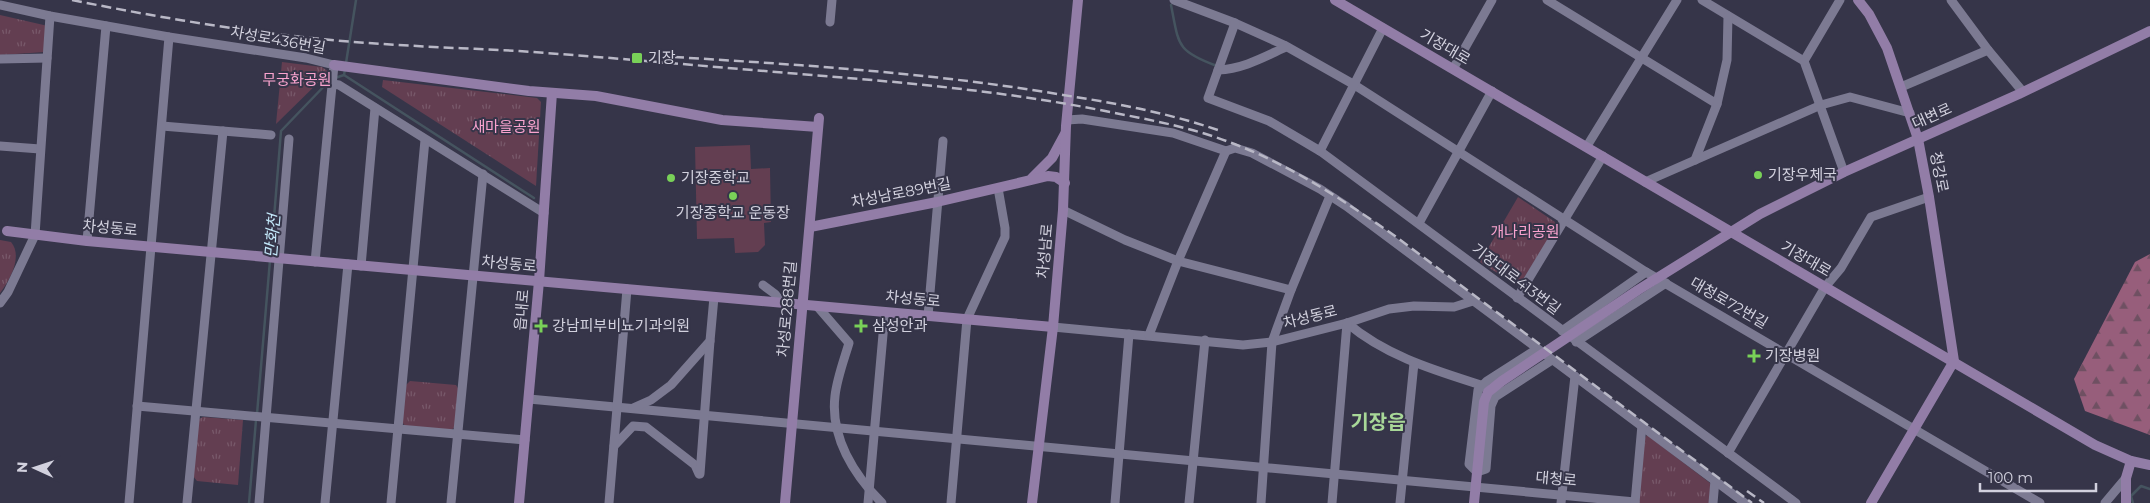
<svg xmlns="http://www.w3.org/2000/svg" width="2150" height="503" font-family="Montserrat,'Noto Sans KR',sans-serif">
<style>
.forest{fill:url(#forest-firs)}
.park{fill:url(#park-tufts)}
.pitch{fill:#633e51}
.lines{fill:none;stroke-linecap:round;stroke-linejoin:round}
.stream{stroke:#45545f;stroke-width:2.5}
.street{stroke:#7c7a92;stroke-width:9}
.secondary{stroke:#927da7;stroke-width:10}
.rail{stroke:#b9b8c6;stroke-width:2.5;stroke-dasharray:10 5;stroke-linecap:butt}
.poi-dot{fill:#79d158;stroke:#363549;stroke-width:2}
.labels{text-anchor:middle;stroke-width:4;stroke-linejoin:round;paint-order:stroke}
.street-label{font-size:15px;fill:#d2d1de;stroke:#363549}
.poi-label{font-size:15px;fill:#d2d1de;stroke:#363549;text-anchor:start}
.park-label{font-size:15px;fill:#f9a3ce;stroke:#363549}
.water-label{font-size:16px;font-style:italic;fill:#c4e9fb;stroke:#363549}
.district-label{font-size:20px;font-weight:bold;fill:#a8d898;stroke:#363549}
</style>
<defs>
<pattern id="forest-firs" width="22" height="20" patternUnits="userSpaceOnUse" patternTransform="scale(1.25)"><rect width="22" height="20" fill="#975e7b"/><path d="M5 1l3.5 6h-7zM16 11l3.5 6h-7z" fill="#6f5062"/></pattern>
<pattern id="park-tufts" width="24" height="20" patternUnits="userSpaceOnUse" patternTransform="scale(1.25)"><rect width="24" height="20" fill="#633e51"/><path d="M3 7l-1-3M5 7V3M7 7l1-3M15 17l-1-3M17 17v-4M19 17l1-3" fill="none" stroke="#78596a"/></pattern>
</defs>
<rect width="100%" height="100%" fill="#363549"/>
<!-- forest -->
<polygon class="forest" points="2150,254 2150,435 2085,411 2074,379 2135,262"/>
<!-- park -->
<g class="park">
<polygon points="0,15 48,26 45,52 0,55"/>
<polygon points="282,62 322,67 329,72 276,124"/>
<polygon points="383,80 537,98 541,102 536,186 382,87"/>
<polygon points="1518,197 1555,222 1556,227 1521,283 1516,285 1480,262"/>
<path d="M0 240 11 242C23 256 10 280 0 293Z"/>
<polygon points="410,381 456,385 459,390 456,426 450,431 406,427 402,422 406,385"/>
<polygon points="203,417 243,420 238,485 197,481 193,476 197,420"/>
<polygon points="1647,435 1710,483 1712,503 1638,503 1645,438"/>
</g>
<!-- pitch -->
<polygon class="pitch" points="750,145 751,169 770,168 771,222 764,223 765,245 758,252 735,253 734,238 697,239 695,147"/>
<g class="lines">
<!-- stream -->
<g class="stream">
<path d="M1171 5C1179 45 1176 51 1217 66"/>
<polyline points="346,63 356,0"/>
<polyline points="344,75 534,198"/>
<polyline points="335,78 344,75 345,69"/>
<polyline points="271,255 281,131 330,80"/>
<polyline points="257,414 270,260"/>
<polyline points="249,503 256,420"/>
<polyline points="2133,503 2131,496 2141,486 2150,489"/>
</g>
<!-- street -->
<g class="street">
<polyline points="1174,0 1235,23 1284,45 1353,84 1646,272 2040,503"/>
<polyline points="1547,0 1717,104"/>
<polyline points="1702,0 1804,61 1844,172"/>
<polyline points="1951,0 1988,50 2023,92"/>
<polyline points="0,5 50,16 169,37 306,58 334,65 315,262"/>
<polyline points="830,22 832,0"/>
<polyline points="1235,23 1208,98 1269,121 1320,151 1796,503"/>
<polyline points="0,59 47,58"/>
<polyline points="1804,61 1840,0"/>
<polyline points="1453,69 1492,0"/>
<path d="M1218 70C1243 69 1264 57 1286 47"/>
<polyline points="333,84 339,85 544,213"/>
<polyline points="1901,87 1988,50"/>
<polyline points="1067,120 1082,119 1173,133 1226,151"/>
<polyline points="162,126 271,135"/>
<polyline points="0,146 40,149"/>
<polyline points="1587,146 1677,0"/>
<polyline points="1226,151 1235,148 1252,153 1320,189 1346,206 1745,503"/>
<polyline points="1320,151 1383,28"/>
<polyline points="1695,160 1717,104 1727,60 1728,16"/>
<polyline points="1645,182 1821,105 1850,97 1910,113"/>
<polyline points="1063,210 1125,240 1178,261 1291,290"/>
<polyline points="1419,223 1492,91"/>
<polyline points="87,241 106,26"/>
<polyline points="361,266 375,108"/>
<polyline points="763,285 775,294 782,303"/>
<polyline points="1517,298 1603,156"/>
<polyline points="0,303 8,292 35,235 50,16"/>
<path d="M817 306 849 343C844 360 837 378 835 396 830 437 854 475 882 503"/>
<polyline points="928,316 943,141"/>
<path d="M1347 323C1386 356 1434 370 1481 385"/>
<polyline points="1053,327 1243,345 1272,342 1347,323 1389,309 1414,306 1454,307 1473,301"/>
<polyline points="1562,331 1646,272"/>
<polyline points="1149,335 1178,261 1226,151"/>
<polyline points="1576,342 1666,283"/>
<polyline points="1537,349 1487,381 1478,390 1469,464 1477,472 1486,469 1491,406 1495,397 1552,360"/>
<polyline points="529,399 1635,502"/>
<polyline points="137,406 525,440"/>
<polyline points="633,408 651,400 671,385 710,341 714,297"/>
<polyline points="614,446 633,426 646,427 695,465 699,474"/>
<polyline points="1728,453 1825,287 1841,268 1871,217 1929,197"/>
<polyline points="700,474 710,341"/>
<polyline points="129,503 169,37"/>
<polyline points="187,503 223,131"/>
<polyline points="259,503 289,139"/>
<polyline points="325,503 348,264"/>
<polyline points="391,503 425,140"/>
<polyline points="451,503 483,174"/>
<polyline points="609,503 627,289"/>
<polyline points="868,503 885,312"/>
<polyline points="951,503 967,319 1005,237 1005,228 998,188"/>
<polyline points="1115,503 1129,334"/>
<polyline points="1189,503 1205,340"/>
<polyline points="1261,503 1272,342 1291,290 1330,196"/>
<polyline points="1332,503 1347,323"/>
<polyline points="1400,503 1414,363"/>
<polyline points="1561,503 1575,376"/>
<polyline points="1635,503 1642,425"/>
<polyline points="1713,503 1715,480"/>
<polyline points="2105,503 2126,478"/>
</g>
<!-- secondary -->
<g class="secondary">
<polyline points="1335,0 2095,445 2131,461 2150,465"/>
<polyline points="1858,0 1869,14 1887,48 1918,139 1929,197 1954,361 1871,503"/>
<polyline points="334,65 529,91 596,96 722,120 818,127"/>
<polyline points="1032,178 1052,158 1065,134"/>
<polyline points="810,227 937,202 1048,176 1056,177 1065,183"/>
<polyline points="7,231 87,241 1053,327"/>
<polyline points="519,503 539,281 552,93"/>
<polyline points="785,503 819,118"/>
<polyline points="1032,503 1053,327 1063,210 1066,126 1078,0"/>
<polyline points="1474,503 1484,402 1488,392 1502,381 1638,290 1760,214 1844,172 2019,94 2150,31"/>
<polyline points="2126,503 2126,478 2131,461"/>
</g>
<!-- rail -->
<g class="rail">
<path d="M72 0C161 18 252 33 342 41 401 46 460 48 519 51 617 58 714 67 812 75 912 83 1011 92 1110 112 1150 120 1190 127 1229 142 1289 164 1343 200 1395 236L1752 503"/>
<path d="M674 57C804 65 935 73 1063 95 1115 103 1168 113 1218 130"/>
<polyline points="1747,491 1764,503"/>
</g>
</g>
<!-- markers -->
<g class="poi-dot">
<rect x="631" y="52" width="12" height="12" rx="2.5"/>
<circle cx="1758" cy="175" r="5"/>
<circle cx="671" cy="178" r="5"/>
<circle cx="733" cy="196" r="5"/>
<path d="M538.5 318.5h5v5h5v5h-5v5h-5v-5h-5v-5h5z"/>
<path d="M858.5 318.5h5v5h5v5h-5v5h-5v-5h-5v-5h5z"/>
<path d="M1751.5 348.5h5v5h5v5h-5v5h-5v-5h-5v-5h5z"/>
</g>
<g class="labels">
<!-- street labels -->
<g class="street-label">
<text transform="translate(278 40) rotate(10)" y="5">차성로436번길</text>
<text transform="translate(1445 47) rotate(30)" y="5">기장대로</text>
<text transform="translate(1932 116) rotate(-24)" y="5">대변로</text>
<text transform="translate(1939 172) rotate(79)" y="5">청강로</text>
<text transform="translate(901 193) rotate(-11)" y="5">차성남로89번길</text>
<text transform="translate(110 228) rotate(5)" y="5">차성동로</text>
<text transform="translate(1045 251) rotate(-85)" y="5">차성남로</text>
<text transform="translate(1806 259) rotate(30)" y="5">기장대로</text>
<text transform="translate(509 264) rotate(5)" y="5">차성동로</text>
<text transform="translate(1516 279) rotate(37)" y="5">기장대로413번길</text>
<text transform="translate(913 299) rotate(5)" y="5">차성동로</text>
<text transform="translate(1729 303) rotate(30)" y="5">대청로72번길</text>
<text transform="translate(787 309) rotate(-85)" y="5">차성로288번길</text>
<text transform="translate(522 310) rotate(-85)" y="5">읍내로</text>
<text transform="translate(1310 317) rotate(-14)" y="5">차성동로</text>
<text transform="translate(1556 479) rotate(5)" y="5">대청로</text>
</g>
<!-- poi labels -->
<g class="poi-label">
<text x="648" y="63">기장</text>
<text x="1768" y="180">기장우체국</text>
<text x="681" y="183">기장중학교</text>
<text x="733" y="218" text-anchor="middle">기장중학교 운동장</text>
<text x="552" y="331">강남피부비뇨기과의원</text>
<text x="872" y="331">삼성안과</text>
<text x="1765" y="361">기장병원</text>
</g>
<!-- park labels -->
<g class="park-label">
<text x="297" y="85">무궁화공원</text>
<text x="506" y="132">새마을공원</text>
<text x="1525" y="237">개나리공원</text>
</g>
<!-- water labels -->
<g class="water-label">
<text transform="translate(272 236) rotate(-85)" y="6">만화천</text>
</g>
<!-- district labels -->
<g class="district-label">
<text x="1378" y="429">기장읍</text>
</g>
</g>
<!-- north arrow -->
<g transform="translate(35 468) rotate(273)" stroke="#363549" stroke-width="4" paint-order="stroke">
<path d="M0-4L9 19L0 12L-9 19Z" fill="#d2d1de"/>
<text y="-8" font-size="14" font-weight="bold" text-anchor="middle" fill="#d2d1de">N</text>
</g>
<!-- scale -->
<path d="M1980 483v8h116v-8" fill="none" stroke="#d2d1de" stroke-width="2.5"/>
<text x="1988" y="483" font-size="15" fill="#d2d1de" stroke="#363549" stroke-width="4" paint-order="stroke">100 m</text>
</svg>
